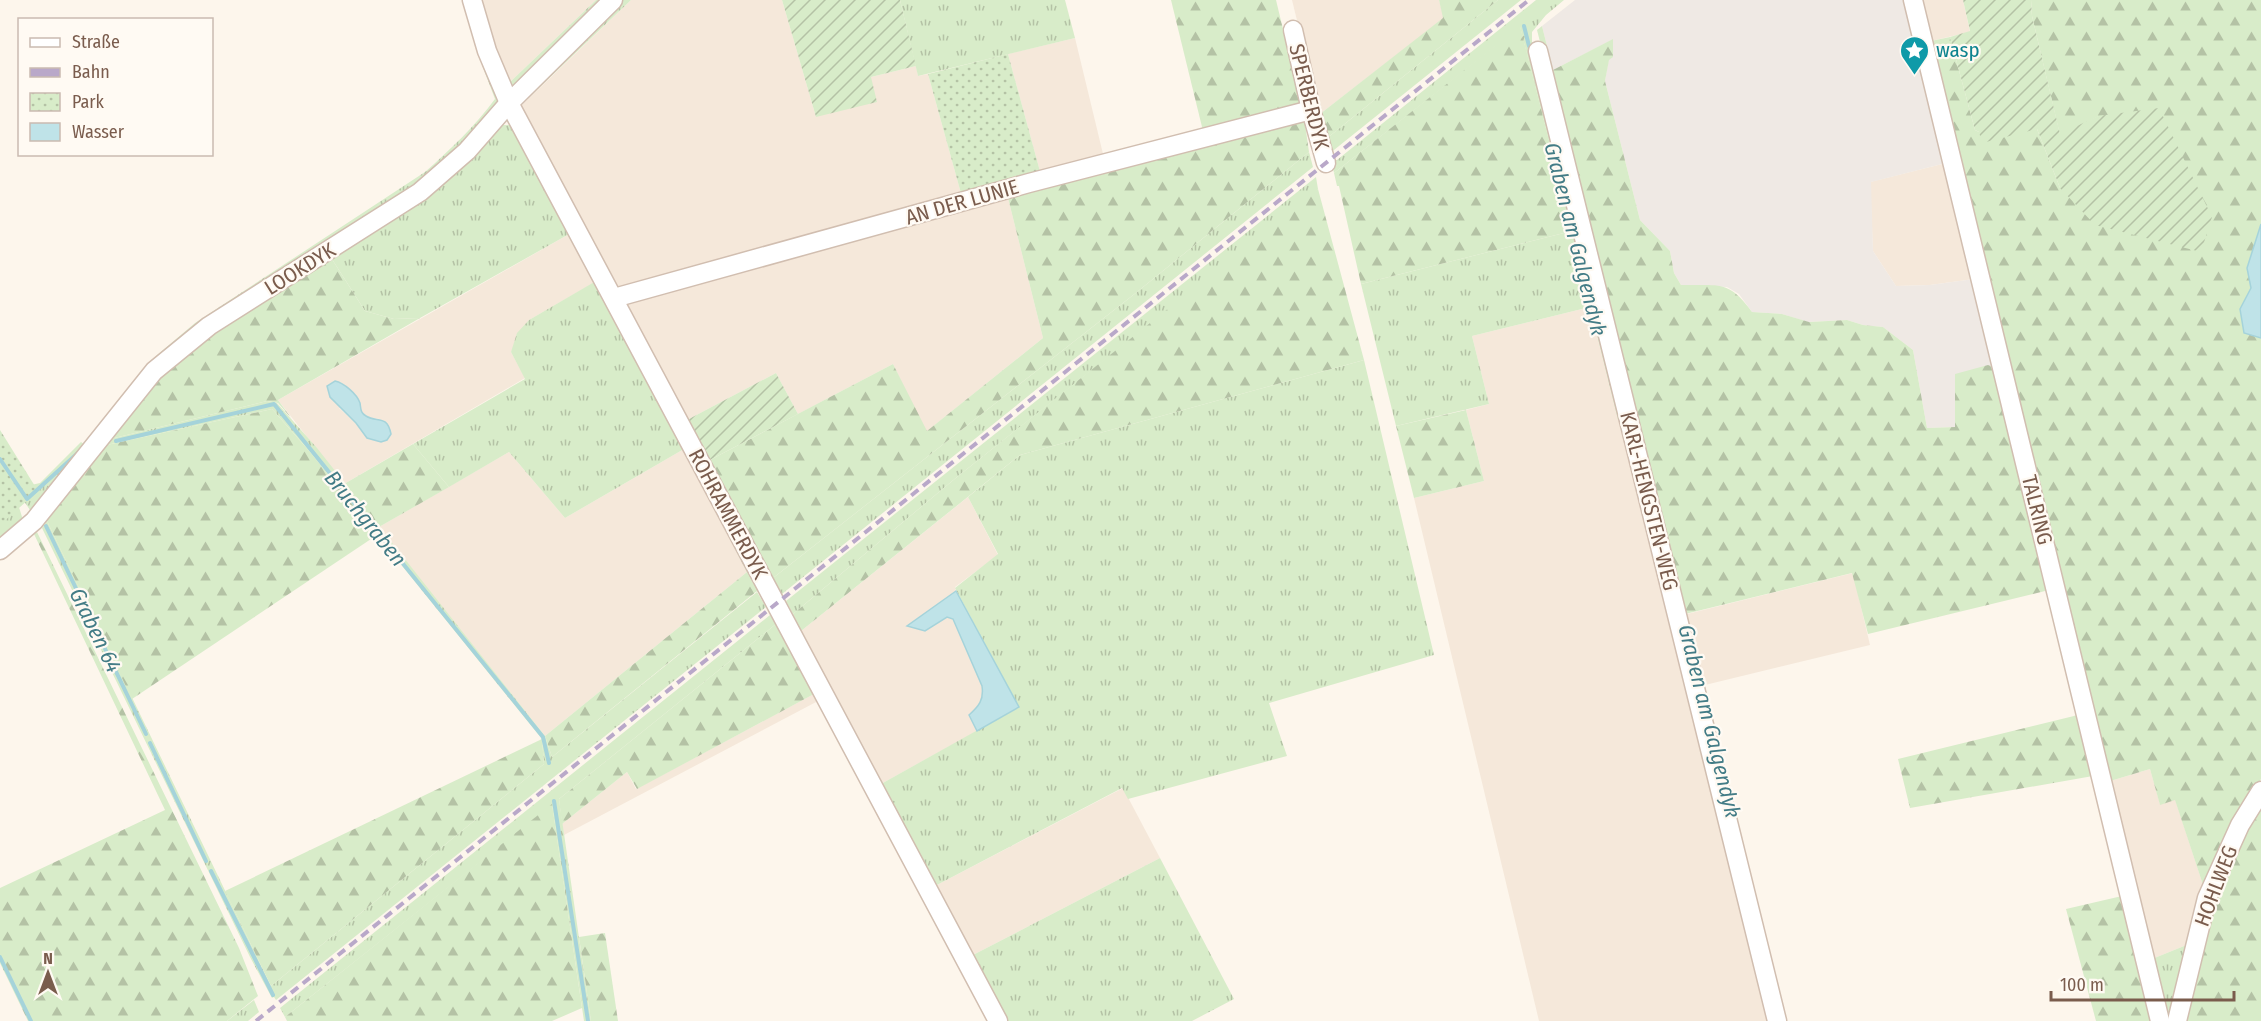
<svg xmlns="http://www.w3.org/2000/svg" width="2261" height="1021" font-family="'Fira Sans Condensed',sans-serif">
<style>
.residential{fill:#f5e8da;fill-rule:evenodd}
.industrial{fill:#efe9e4}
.grass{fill:url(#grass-tufts)}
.forest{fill:url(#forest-firs)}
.park{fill:url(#park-dots)}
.garden{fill:url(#garden-furrows)}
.water{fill:#bfe3e8;stroke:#a5d3da;stroke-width:1.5}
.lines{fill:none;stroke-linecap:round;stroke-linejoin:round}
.stream{stroke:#a5d3da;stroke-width:4}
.minor-casing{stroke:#d1beb0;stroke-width:21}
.minor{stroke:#fff;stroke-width:18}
.rail{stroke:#b9a8c9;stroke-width:4;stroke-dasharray:9 6;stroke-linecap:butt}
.labels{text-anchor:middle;stroke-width:4.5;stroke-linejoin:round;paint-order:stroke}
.culture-label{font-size:21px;fill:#0d838f;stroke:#fffaf3;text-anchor:start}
.street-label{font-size:21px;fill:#7a5c4d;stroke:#fffaf3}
.water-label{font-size:22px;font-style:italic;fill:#437c86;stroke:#fffaf3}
</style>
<defs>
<pattern id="grass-tufts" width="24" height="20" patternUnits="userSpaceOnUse" patternTransform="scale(1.5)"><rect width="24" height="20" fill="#d8ecc9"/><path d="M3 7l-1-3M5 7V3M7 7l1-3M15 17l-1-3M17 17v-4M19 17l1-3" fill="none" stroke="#b4c2a5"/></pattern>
<pattern id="forest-firs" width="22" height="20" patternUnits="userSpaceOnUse" patternTransform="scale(1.5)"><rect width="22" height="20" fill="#d8ecc9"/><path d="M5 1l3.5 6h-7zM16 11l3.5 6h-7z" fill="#b4c2a5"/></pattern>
<pattern id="park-dots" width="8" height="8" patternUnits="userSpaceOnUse" patternTransform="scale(1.5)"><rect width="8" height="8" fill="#d8ecc9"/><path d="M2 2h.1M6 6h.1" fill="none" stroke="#b4c2a5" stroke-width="1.8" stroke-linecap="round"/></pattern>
<pattern id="garden-furrows" width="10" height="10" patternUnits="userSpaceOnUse" patternTransform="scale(1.5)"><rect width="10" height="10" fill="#d8ecc9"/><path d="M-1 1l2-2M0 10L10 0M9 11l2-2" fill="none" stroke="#b4c2a5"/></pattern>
</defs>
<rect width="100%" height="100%" fill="#fdf6ec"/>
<!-- residential -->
<g class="residential">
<polygon points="480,0 596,0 506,86"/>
<polygon points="631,0 782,0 816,117 871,77 916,66 918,76 928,74 962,197 618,290 521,106"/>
<polygon points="1292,0 1439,0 1444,18 1320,114"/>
<polygon points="1921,0 1963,0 1970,32 1931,41"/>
<polygon points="1075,38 1104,158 1041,175 1008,54"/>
<polygon points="1946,163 1974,279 1930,285 1896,286 1873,251 1870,182"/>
<polygon points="1008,198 1043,338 926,432 893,364 798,414 776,373 687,420 624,302"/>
<path d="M571 233 597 281 529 320 511 352 525 378 344 484 278 400ZM359 400 362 413 367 418 380 419 387 440 381 442 367 438 356 423 339 408Z"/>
<polygon points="1590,307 1618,420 1621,420 1769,1021 1539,1021 1414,498 1484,481 1466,410 1489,404 1472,336"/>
<polygon points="684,449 747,572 545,736 379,527 509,452 565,518"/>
<polygon points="968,497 998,555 955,587 956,591 908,626 925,631 947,617 953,619 982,686 983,695 979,706 969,715 977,731 881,784 801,631"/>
<polygon points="1853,573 1870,645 1705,685 1687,614"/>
<polygon points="814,694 818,701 564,835 562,824 627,772 636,789"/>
<polygon points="2150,769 2160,804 2175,799 2203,885 2189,944 2152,959 2107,782"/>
<polygon points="1123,788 1160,858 971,956 935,886"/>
</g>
<!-- industrial -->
<polygon class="industrial" points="1575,0 1907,0 1946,163 1871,182 1873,251 1896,286 1930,285 1974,279 1996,368 1955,427 1927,428 1913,350 1883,327 1863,325 1847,320 1808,322 1782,314 1752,312 1739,294 1727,287 1681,285 1674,273 1670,251 1640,220 1605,81 1612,40 1553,70 1542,26"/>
<!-- grass -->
<g class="grass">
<path d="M462 0H466L501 103 412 195 208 322 35 510H30L0 466V450L31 485 40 483 81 442 85 445 128 388 156 356 195 323 425 172C450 150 475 126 495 99L479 57Z"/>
<polygon points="596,0 603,0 518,86 506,86"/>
<polygon points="620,0 631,0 519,107 519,100"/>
<polygon points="900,0 1065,0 1075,38 918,76"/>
<polygon points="1498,0 1521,0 1329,154 1326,139"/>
<polygon points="1536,0 1564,0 1546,15 1532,32 1532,47 1624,419 1618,420 1590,307 1472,336 1489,404 1396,426 1361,284 1572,231 1520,27 1334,173 1332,164"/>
<polygon points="502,125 512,125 519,129 647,365 762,587 757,592 766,607 276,1000 274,997 272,998 250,957 42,528 47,521 271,986 544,764 542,739 311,453 272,409 102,446 106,440 267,401 277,403 317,448 545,736 552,757 757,592 684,449 565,518 509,452 449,487 413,444 525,379 511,352 517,333 529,320 596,281 571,233 420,318 394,319 365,311 330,256 419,197 455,168 495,128"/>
<polygon points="1309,152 1313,167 782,594 773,579 767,584 624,302 773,578 1137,292"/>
<polygon points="1316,177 1318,189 1315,193 957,477 793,614 786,601"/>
<polygon points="1364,360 1434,655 1269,703 1287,756 1128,799 1122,788 935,886 881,784 1019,707 955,588 998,554 968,497 1020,455"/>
<polygon points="0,500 18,504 23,520 0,543"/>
<polygon points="1687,614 1787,1021 1781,1021 1681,615"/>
<polygon points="770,615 776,624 559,799 591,1021 584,1021 552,805 285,1017 280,1008"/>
<polygon points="1160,858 1234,999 1192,1021 1005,1021 971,956"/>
<polygon points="2189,944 2172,1021 2166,1021 2152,959"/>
<polygon points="254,1000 259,1012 248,1021 227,1021"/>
</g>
<!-- forest -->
<g class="forest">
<polygon points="1171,0 1276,0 1301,104 1203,131"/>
<polygon points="1439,0 1498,0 1326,139 1320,114 1443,18"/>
<polygon points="2031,0 2261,0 2261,224 2247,268 2251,288 2240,309 2244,333 2261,338 2261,779 2203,885 2175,800 2160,805 2150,769 2107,782 1931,41 1950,37 1975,130 1979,132 2037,129 2060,188 2099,116 2060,135 2032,16"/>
<polygon points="1520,26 1572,231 1361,284 1339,186 1337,186 1334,173"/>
<path d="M1542 26 1553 70 1613 39V57L1609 60 1605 81 1640 220 1670 251 1674 273 1681 285C1719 286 1728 279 1752 312L1782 314 1809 322 1847 320 1863 325 1883 327 1913 350 1927 428 1955 427V374L1988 365 1996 368 2049 590 1868 634 1852 573 1681 615 1635 418 1537 30Z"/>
<polygon points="1304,117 1309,152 1137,292 773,578 708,461 893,364 927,431 1043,338 1008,198"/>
<polygon points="1318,189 1364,360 1020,455 801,631 793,614 957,477"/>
<polygon points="330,256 365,311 394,319 420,318 278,400 292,419 278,403 267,401 106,440 133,404 194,344"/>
<polygon points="272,409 311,453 377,535 132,699 47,521 49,512 102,446"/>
<polygon points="1466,410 1484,481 1414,498 1396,426"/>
<polygon points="413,444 449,487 379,527 344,484"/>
<polygon points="37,532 239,948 258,996 227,1021 28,1021 0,963 0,888 165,810 34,534"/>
<polygon points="747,572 757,591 552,757 545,736"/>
<polygon points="776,624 814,694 637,789 627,772 562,824 559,799"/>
<polygon points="2078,715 2093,776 1910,808 1898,759"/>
<polygon points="542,739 544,764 271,986 225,891"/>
<polygon points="2261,800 2261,1021 2184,1021 2218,888"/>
<polygon points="552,804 582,1008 552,1021 287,1021 285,1017"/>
<polygon points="2122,896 2152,1021 2096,1021 2066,909"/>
<polygon points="605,933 618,1021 591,1021 579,937"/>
</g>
<!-- park -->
<g class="park">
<polygon points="1008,54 1041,175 962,197 928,74"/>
<polygon points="0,430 38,491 0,525"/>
</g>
<!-- garden -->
<g class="garden">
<polygon points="782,0 900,0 916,66 871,77 877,102 816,117"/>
<polygon points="1963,0 2031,0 2032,16 2060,134 2098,116 2159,108 2212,217 2201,252 2095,225 2060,188 2037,129 1982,143 1979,132 1975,130 1950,37 1970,31"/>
<polygon points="776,373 798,414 708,461 687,420"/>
</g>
<!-- water -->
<g class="water">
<polygon points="2261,224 2261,338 2244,333 2240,309 2251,288 2247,268"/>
<path d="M335 381C344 383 357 394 360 403 361 408 360 413 366 416 377 423 387 414 391 434L387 440 381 442 367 438 356 423 330 397 327 386Z"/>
<path d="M956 591 1019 707 977 731 969 715C979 706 984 700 982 686L953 619 947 617 925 631 907 626Z"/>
</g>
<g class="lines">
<!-- stream -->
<g class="stream">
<polyline points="1524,26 1529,46"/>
<polyline points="116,441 274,404 543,737 549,763"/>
<polyline points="0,459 27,499 79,452"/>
<polyline points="46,526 146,734"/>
<polyline points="150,743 206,861"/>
<polyline points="554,801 588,1021"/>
<polyline points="211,871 273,995"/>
<polyline points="0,957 31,1021"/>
</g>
<defs>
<g id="minor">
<polyline points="472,0 487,51 509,103 998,1021"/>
<polyline points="1913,0 2160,1021"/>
<polyline points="1293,30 1311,110 1326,163"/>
<polyline points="1538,51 1777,1021"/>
<polyline points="614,298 1029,183 1311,110"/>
<polyline points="0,550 34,521 154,371 209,326 420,192 467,151 509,103 613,0"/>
<polyline points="2177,1021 2207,898 2240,825 2261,791"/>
</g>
</defs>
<!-- minor casing -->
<use href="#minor" class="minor-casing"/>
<!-- minor -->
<use href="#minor" class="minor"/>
<!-- rail -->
<polyline class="rail" points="256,1021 1529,0"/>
</g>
<!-- icons -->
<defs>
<symbol id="sight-pin" viewBox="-11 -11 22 30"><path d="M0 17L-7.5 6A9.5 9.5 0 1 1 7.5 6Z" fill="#0f9aa8" stroke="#fffaf3"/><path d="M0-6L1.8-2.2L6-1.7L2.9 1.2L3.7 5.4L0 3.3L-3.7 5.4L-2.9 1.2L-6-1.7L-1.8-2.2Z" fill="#fff"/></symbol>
</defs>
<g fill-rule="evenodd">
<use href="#sight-pin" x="1898" y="34" width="33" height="45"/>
</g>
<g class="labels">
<!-- culture labels -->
<g class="culture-label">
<text x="1936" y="57">wasp</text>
</g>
<!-- street labels -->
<g class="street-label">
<text transform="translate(1309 97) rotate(76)" y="7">SPERBERDYK</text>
<text transform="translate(962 202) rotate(-16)" y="7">AN DER LUNIE</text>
<text transform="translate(300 269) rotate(-32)" y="7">LOOKDYK</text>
<text transform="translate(1649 501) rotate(76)" y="7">KARL-HENGSTEN-WEG</text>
<text transform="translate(2037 510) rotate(76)" y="7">TALRING</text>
<text transform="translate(728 514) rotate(62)" y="7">ROHRAMMERDYK</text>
<text transform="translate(2216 886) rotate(-69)" y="7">HOHLWEG</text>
</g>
<!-- water labels -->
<g class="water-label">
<text transform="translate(1576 239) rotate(76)" y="8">Graben am Galgendyk</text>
<text transform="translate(366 518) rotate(51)" y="8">Bruchgraben</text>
<text transform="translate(96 630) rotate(64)" y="8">Graben 64</text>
<text transform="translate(1710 721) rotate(76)" y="8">Graben am Galgendyk</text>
</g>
</g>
<!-- legend -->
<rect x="18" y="18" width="195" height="138" fill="#fffaf3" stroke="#cabbb1" stroke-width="1.5"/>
<rect x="30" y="38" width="30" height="9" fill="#ffffff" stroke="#cabbb1" stroke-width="1.5"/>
<text x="72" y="48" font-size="18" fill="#7a5c4d">Straße</text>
<rect x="30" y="68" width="30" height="9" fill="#b9a8c9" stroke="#cabbb1" stroke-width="1.5"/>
<text x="72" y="78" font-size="18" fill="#7a5c4d">Bahn</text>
<rect x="30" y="93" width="30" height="18" fill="url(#park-dots)" stroke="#cabbb1" stroke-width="1.5"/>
<text x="72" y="108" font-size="18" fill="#7a5c4d">Park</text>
<rect x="30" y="123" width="30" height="18" fill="#bfe3e8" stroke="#cabbb1" stroke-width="1.5"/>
<text x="72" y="138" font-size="18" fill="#7a5c4d">Wasser</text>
<!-- north arrow -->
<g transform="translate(48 973)" stroke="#fffaf3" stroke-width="4.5" paint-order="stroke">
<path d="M0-4.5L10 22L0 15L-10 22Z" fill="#7a5c4d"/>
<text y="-9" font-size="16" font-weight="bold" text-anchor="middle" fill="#7a5c4d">N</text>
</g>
<!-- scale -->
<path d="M2051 991v9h183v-9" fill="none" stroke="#7a5c4d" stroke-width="3"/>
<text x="2060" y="991" font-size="18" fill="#7a5c4d" stroke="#fffaf3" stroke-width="4.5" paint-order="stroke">100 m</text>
</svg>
